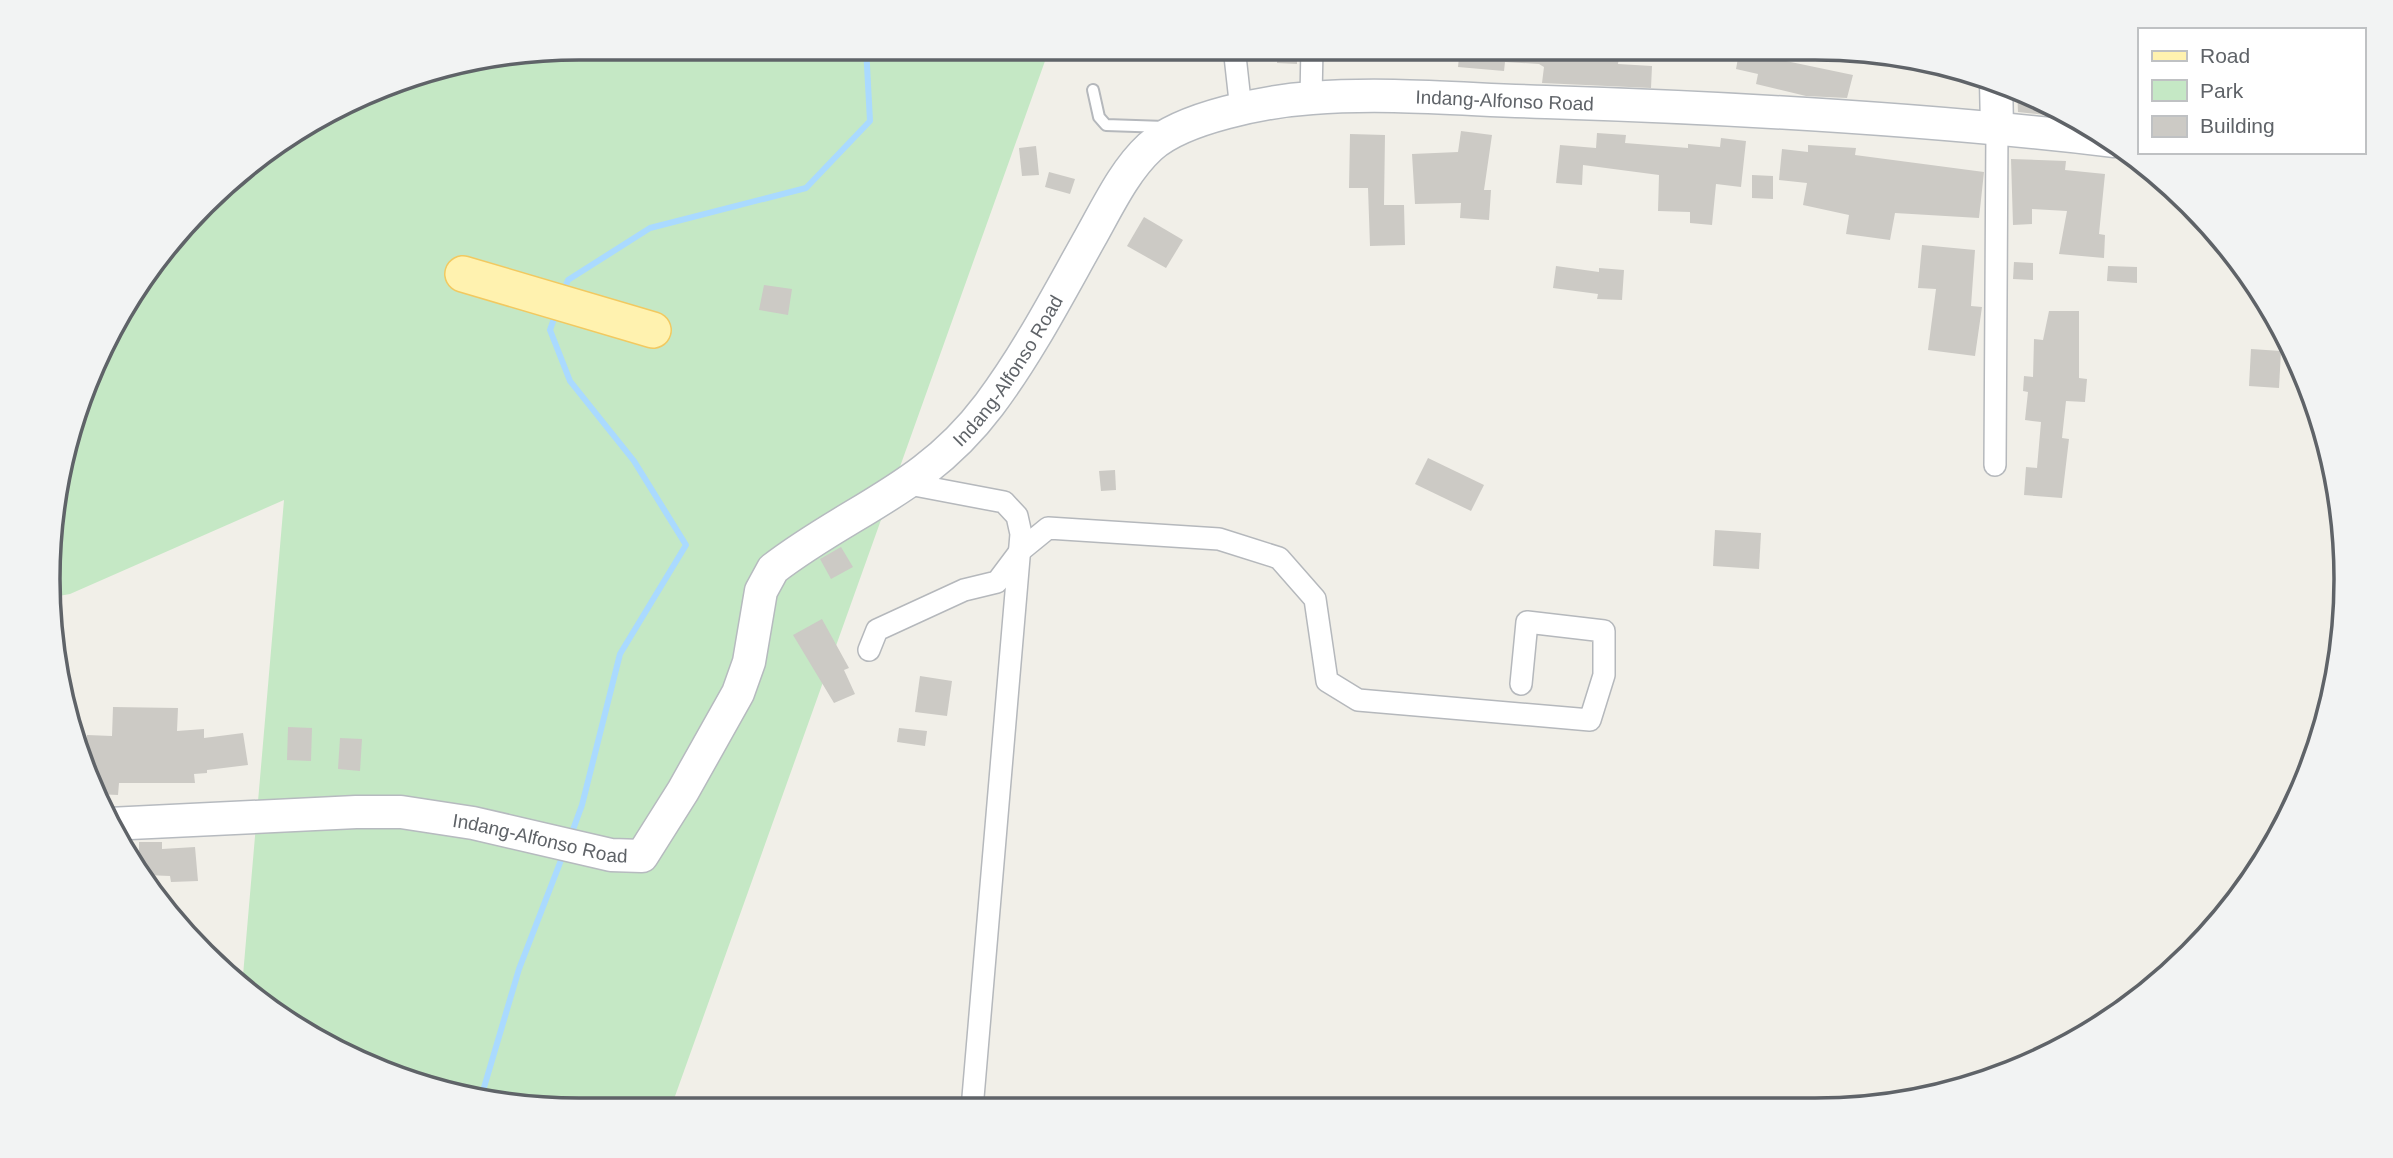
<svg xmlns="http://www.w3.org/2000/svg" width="2393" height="1158" font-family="Arial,sans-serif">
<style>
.green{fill:#c5e8c5}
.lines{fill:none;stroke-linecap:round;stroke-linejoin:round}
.stream{stroke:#aadaff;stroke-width:6}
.building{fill:#cccac5}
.lane-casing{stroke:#b5b8bc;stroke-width:14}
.street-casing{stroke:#b5b8bc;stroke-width:24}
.secondary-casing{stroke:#b6babf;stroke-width:35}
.primary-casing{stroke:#f2c960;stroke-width:38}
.lane{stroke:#fff;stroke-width:10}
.street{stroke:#fff;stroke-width:21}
.secondary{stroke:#fff;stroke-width:32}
.primary{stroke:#fff2af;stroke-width:35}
.labels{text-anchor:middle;stroke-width:6;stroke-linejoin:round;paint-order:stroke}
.street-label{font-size:19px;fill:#5f6368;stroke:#fff}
.rim{fill:none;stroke:#5f6368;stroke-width:3.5}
</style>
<rect width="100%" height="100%" fill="#f1efe8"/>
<!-- green -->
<path class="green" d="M579 47H1050L674 1099 675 1110C613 1111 534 1114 473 1100 387 1080 310 1043 242 987L284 500 70 594 53 597 58 475 88 375 137 284 255 157 408 76Z"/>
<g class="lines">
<!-- stream -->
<g class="stream">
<polyline points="563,293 568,280 650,228 806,188 870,121 866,47"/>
<polyline points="556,313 550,330 570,381 634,461 686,545 620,654 582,805 571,835"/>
<polyline points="480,1101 519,969 563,855"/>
</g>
</g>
<!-- building -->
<g class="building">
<polygon points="1278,47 1297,47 1297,64 1277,63"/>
<polygon points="1460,47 1620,47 1618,64 1652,66 1651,88 1542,83 1544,67 1539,64 1505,62 1504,71 1458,67"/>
<polygon points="1740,47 1788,53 1786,61 1853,75 1847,98 1806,96 1756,84 1758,74 1736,69"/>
<polygon points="2017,88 2018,88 2074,118 2018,112"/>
<polygon points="1461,131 1492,135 1484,190 1491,190 1489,220 1460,218 1461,203 1415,204 1412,154 1458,152"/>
<polygon points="1597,133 1626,135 1625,143 1688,148 1688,144 1720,147 1721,138 1746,141 1741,187 1716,184 1712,225 1690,223 1690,212 1658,211 1659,175 1583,165 1582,185 1556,183 1560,145 1596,148"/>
<polygon points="1350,134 1385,135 1384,205 1404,205 1405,245 1370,246 1368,188 1349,188"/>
<polygon points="1808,145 1856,148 1855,155 1984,172 1979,218 1895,213 1890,240 1846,234 1849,215 1803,205 1807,183 1779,180 1782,149 1808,152"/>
<polygon points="1036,146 1039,175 1022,176 1019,148"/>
<polygon points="2011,159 2066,161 2065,170 2105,174 2099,234 2105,235 2104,258 2059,254 2067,211 2032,209 2032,224 2013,225"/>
<polygon points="1049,172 1075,179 1070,194 1045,187"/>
<polygon points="1752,175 1773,176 1773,199 1752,198"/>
<polygon points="1144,217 1183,240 1166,268 1127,246"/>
<polygon points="1922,245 1975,250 1971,306 1982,307 1975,356 1928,350 1936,289 1918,288"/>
<polygon points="2014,262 2033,263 2033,280 2013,279"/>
<polygon points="1556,266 1599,272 1599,268 1624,270 1622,300 1597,299 1598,294 1553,288"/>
<polygon points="2108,266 2137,267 2137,283 2107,281"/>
<polygon points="764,285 792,289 788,315 759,310"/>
<polygon points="2049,311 2079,311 2079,378 2087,379 2085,402 2066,401 2062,438 2069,439 2062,498 2024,495 2026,467 2037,468 2041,422 2025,420 2028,392 2023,391 2024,376 2033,377 2034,339 2043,340"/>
<polygon points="2251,349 2281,351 2279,388 2249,386"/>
<polygon points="1428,458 1484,485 1471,511 1415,484"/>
<polygon points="1115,470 1116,490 1101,491 1099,471"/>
<polygon points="1715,530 1761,533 1759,569 1713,566"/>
<polygon points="841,547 853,567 831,579 820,559"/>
<polygon points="822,619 849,668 844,670 855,694 834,703 793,635"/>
<polygon points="920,676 952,681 947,716 915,712"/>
<polygon points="113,707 178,708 177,731 204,729 204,738 243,733 248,765 207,770 207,773 194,774 195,783 119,783 118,795 96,794 86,760 87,735 112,736"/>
<polygon points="288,727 312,728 311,761 287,760"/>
<polygon points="899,728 927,731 925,746 897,742"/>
<polygon points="340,738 362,739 360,771 338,769"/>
<polygon points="139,842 162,842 162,849 195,847 198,881 171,882 170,876 146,875 139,866"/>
</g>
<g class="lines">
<defs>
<polyline id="lane" points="1093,90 1099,117 1106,125 1165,127"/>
<g id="street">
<polyline points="1234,47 1241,110"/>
<polyline points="1311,98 1312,47"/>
<polyline points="1995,465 1997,128"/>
<polyline points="909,484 1004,502 1017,516 1021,534 972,1109"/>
<polyline points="869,650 877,630 964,590 997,582 1021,550 1048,528 1219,539 1279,558 1315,599 1327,681 1358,700 1590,720 1604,675 1604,631 1527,622 1521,684"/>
</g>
<g id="secondary">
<polyline points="1996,81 1997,128"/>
<path id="s1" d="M109 824 356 812H401L473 823 611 855 642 856 683 791 738 693 749 662 761 591 773 569C851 509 925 490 989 405 1028 353 1058 295 1090 238 1107 208 1124 171 1150 147 1183 117 1267 101 1312 98 1389 92 1469 100 1546 102 1736 108 1927 119 2115 141"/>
</g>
<polyline id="primary" points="463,274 653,330"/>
</defs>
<!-- lane casing -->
<use href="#lane" class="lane-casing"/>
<!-- street casing -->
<use href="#street" class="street-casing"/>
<!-- secondary casing -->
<use href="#secondary" class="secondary-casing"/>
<!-- primary casing -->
<use href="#primary" class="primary-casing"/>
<!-- lane -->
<use href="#lane" class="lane"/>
<!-- street -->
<use href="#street" class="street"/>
<!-- secondary -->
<use href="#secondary" class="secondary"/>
<!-- primary -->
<use href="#primary" class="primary"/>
</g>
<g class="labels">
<!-- street labels -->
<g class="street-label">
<text dy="7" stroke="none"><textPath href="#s1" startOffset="1799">Indang-Alfonso Road</textPath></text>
<text dy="7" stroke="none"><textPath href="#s1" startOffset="1169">Indang-Alfonso Road</textPath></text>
<text dy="7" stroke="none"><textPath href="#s1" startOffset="434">Indang-Alfonso Road</textPath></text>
</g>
</g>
<!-- crop -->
<path d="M0 0H2393V1158H0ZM579 60H1815A519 519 0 0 1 2334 579V579A519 519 0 0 1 1815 1098H579A519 519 0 0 1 60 579V579A519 519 0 0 1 579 60Z" fill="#f2f3f3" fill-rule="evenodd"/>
<path class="rim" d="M579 60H1815A519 519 0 0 1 2334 579V579A519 519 0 0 1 1815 1098H579A519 519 0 0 1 60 579V579A519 519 0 0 1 579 60Z"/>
<!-- legend -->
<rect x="2138" y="28" width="228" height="126" fill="#ffffff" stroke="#bfc1c3" stroke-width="2"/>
<rect x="2152" y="51" width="35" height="10" fill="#fff2af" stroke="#bfc1c3" stroke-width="2"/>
<text x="2200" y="63" font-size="21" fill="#5f6368">Road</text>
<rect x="2152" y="80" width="35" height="21" fill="#c5e8c5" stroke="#bfc1c3" stroke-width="2"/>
<text x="2200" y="98" font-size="21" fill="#5f6368">Park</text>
<rect x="2152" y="116" width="35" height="21" fill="#cccac5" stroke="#bfc1c3" stroke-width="2"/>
<text x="2200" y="133" font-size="21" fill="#5f6368">Building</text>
</svg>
